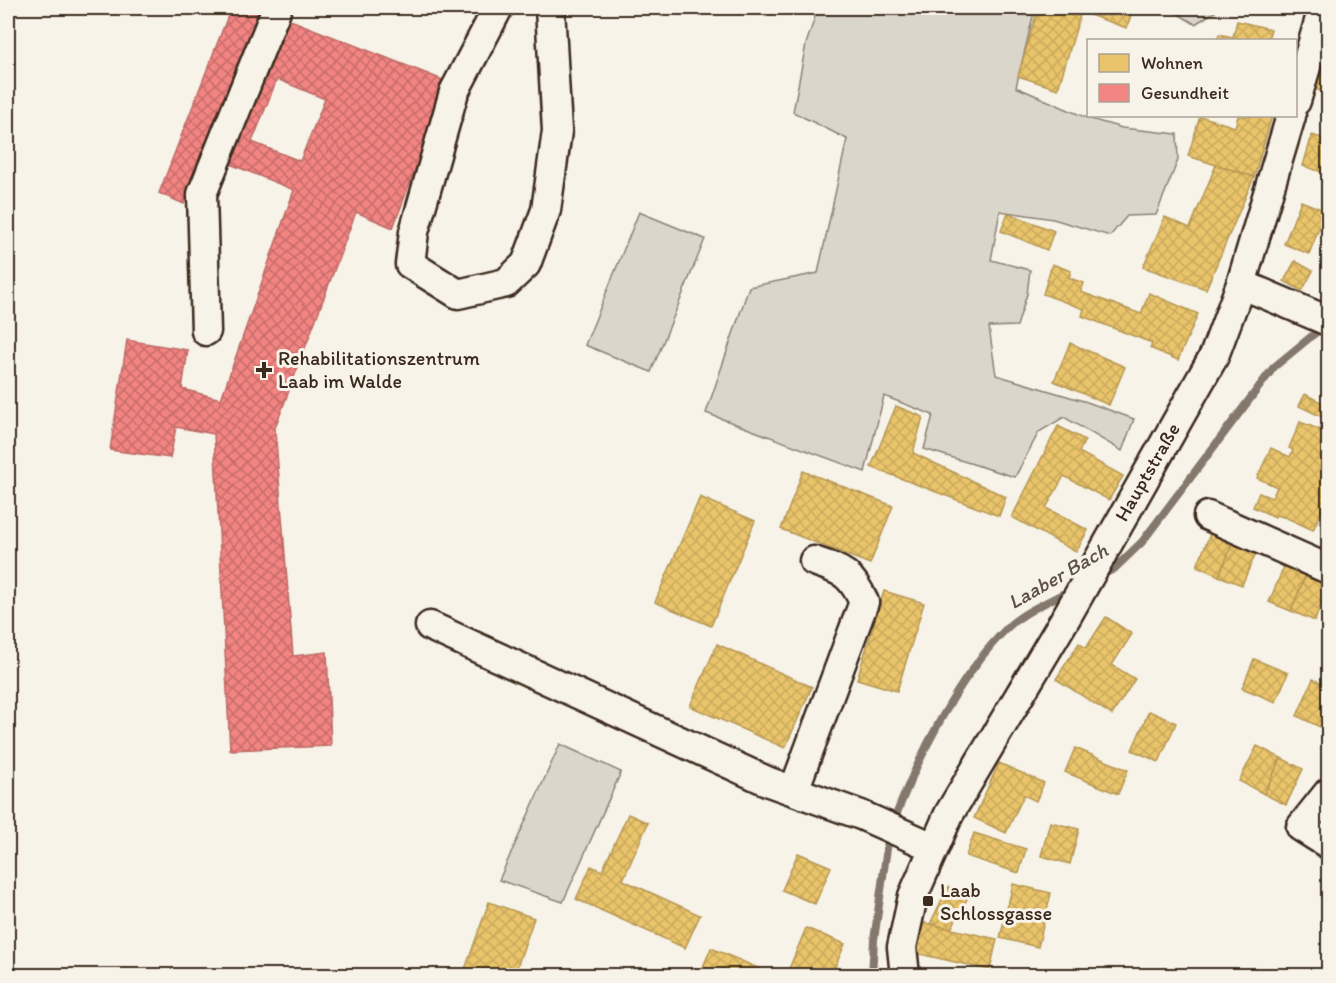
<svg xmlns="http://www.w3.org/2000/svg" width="1336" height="983" font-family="Itim,sans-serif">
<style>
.grass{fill:#dbd6cb;stroke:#8b8074;stroke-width:1.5}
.homes{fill:url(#homes-cross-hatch);stroke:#b59653;stroke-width:1.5}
.health{fill:url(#health-cross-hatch);stroke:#bb6964;stroke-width:1.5;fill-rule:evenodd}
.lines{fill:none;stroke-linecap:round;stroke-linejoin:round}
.stream{stroke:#84786c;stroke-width:8}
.minor-casing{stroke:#3b2a1e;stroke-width:33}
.minor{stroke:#f7f3e8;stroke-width:28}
.poi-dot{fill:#3b2a1e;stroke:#f7f3e8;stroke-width:2}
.labels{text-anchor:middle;stroke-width:6;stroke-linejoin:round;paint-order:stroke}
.poi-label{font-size:20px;fill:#3b2a1e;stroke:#f7f3e8;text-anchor:start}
.street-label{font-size:20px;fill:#3b2a1e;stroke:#f7f3e8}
.water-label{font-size:21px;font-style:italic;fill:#5f5145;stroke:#f7f3e8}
</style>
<defs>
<pattern id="homes-cross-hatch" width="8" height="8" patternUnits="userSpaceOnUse" patternTransform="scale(1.5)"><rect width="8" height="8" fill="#e9c46a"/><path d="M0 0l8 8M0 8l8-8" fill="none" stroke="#c9a95b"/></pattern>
<pattern id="health-cross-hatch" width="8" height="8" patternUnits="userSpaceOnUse" patternTransform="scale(1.5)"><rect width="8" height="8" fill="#f28482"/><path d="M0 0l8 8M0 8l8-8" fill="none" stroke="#c56c6a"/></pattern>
</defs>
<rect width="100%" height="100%" fill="#f7f3e8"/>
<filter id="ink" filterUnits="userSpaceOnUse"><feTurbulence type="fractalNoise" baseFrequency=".0167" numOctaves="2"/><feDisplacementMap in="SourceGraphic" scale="12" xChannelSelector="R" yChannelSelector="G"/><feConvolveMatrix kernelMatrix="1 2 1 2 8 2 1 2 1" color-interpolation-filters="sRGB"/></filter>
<g filter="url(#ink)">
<!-- grass -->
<g class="grass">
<polygon points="818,8 1035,8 1016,87 1087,118 1122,128 1177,134 1178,160 1156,215 1127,216 1110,236 1053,219 1000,211 991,260 1030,270 1027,294 1017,326 989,327 996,375 1087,402 1134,419 1122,451 1064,417 1039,432 1015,477 924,449 933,415 884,396 865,472 706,413 749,287 818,273 847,139 793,112 806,44"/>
<polygon points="1168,8 1221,8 1195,24"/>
<polygon points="639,212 705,239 651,372 585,345"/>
<polygon points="560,744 621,772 563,902 499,880"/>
</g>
<!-- homes -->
<g class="homes">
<polygon points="1038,8 1133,8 1127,28 1081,12 1058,89 1018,76"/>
<polygon points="1237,21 1271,29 1268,40 1217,40 1219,34 1233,37"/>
<polygon points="1325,44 1328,45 1328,93 1311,88"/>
<polygon points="1200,116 1235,127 1238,116 1272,116 1254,177 1188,156"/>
<polygon points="1312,135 1328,140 1328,174 1303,166"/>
<polygon points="1216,165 1254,177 1206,289 1143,267 1165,217 1190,228"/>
<polygon points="1301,201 1326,211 1309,254 1284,244"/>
<polygon points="1008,213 1054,231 1047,250 1001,231"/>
<polygon points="1295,261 1313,271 1302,291 1284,281"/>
<polygon points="1052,264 1071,271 1069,278 1084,283 1081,292 1141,314 1149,293 1198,314 1178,360 1150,348 1152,343 1082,316 1084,309 1043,294"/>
<polygon points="1070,343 1125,367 1109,405 1054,381"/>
<polygon points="1305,394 1328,406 1328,420 1299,406"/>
<polygon points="896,406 923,417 913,453 1006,497 999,516 871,467"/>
<polygon points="1300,422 1326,432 1320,445 1328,449 1328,497 1313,530 1287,518 1276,515 1275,517 1253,507 1259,493 1272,498 1277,487 1257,478 1271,448 1290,457 1293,450 1289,448"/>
<polygon points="1058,426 1085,440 1079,452 1123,476 1109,500 1064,476 1046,508 1088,530 1076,552 1012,517"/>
<polygon points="803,471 893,506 870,564 781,529"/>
<polygon points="700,497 755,521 711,626 655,602"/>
<polygon points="1212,529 1235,538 1219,576 1197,566"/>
<polygon points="1235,538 1258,548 1242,585 1219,576"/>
<polygon points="1285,564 1306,574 1291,611 1269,602"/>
<polygon points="1306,574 1328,582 1315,621 1291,611"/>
<polygon points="884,591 924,603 897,691 857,679"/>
<polygon points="1106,617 1132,634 1112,665 1135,679 1112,715 1056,679 1079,643 1086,648"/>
<polygon points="717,644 812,687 785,748 690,706"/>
<polygon points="1254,659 1288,673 1276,702 1242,688"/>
<polygon points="1313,679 1328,686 1328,713 1322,728 1297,716"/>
<polygon points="1149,711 1176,723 1159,762 1132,750"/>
<polygon points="1257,746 1281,758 1264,794 1239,781"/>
<polygon points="1075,748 1128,770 1118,794 1065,772"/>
<polygon points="1281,758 1303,769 1286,805 1264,794"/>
<polygon points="999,763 1044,783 1036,801 1024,795 1006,833 974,818"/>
<polygon points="628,814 648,823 623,880 700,915 685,948 576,899 591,866 602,871"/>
<polygon points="1050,822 1079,829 1070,864 1041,856"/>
<polygon points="974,833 1026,849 1019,873 966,856"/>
<polygon points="798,853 831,867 815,904 782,890"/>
<polygon points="1013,884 1051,893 1038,947 1000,938"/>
<polygon points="948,887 968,897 951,929 930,924"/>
<polygon points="489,902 534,918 514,976 473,976 464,972"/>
<polygon points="921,922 997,939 990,970 915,953"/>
<polygon points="806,928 845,944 831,976 786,976"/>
<polygon points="711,948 777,976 722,976 703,967"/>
</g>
<!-- health -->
<path class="health" d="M231 8H260L448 82 393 228 356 212 275 428 293 656 327 652 331 746 230 750 214 434 176 427 170 458 110 450 127 340 188 350 182 389 221 399 294 190 203 153 184 204 159 193ZM277 79 325 99 300 161 252 142Z"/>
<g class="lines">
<!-- stream -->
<g class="stream">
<polyline points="1102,575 1114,569 1142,542 1274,367 1324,326"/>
<path d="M893 823C918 757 958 676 1009 626 1025 611 1052 600 1072 589"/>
<polyline points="872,976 874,940 889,834"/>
</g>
<defs>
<g id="minor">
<polyline points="498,8 454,92 414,232 410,264 458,294 506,283 526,264 546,210 557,131 550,8"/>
<polyline points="1296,101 1323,8"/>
<polyline points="1241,284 1328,321"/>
<polyline points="206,331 202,194 277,8"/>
<polyline points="1208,516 1328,569"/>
<polyline points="430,626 769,782 861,815 933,847"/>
<path d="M794 790 864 602C851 573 843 571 814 561"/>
<polyline points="1328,793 1301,827 1328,844"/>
<polyline points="905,976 902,947 913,896 949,814 1068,614 1214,356 1241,284 1291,116"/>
</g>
</defs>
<!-- minor casing -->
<use href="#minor" class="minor-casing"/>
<!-- minor -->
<use href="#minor" class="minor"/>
</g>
</g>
<!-- markers -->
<g class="poi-dot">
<path d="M261 361h6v6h6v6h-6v6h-6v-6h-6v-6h6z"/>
<rect x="922" y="895" width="12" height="12" rx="3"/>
</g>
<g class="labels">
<!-- poi labels -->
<g class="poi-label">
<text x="278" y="365">Rehabilitationszentrum<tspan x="278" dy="23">Laab im Walde</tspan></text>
<text x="940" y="897">Laab<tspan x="940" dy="23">Schlossgasse</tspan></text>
</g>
<!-- street labels -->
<g class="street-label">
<text transform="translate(1147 472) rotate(-60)" y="7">Hauptstraße</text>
</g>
<!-- water labels -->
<g class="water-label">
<text transform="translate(1058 576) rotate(-30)" y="7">Laaber Bach</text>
</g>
</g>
<!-- margin -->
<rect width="1336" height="983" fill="none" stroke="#f7f3e8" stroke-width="30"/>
<rect x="15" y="15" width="1306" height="953" fill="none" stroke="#3b2a1e" stroke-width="2" filter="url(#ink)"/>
<!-- legend -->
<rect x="1087" y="39" width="210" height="78" fill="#f7f3e8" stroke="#aca397" stroke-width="1.5"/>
<rect x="1099" y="54" width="30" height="18" fill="#e9c46a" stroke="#aca397" stroke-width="1.5"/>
<text x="1141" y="69" font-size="18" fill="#3b2a1e">Wohnen</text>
<rect x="1099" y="84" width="30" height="18" fill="#f28482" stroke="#aca397" stroke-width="1.5"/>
<text x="1141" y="99" font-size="18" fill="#3b2a1e">Gesundheit</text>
</svg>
